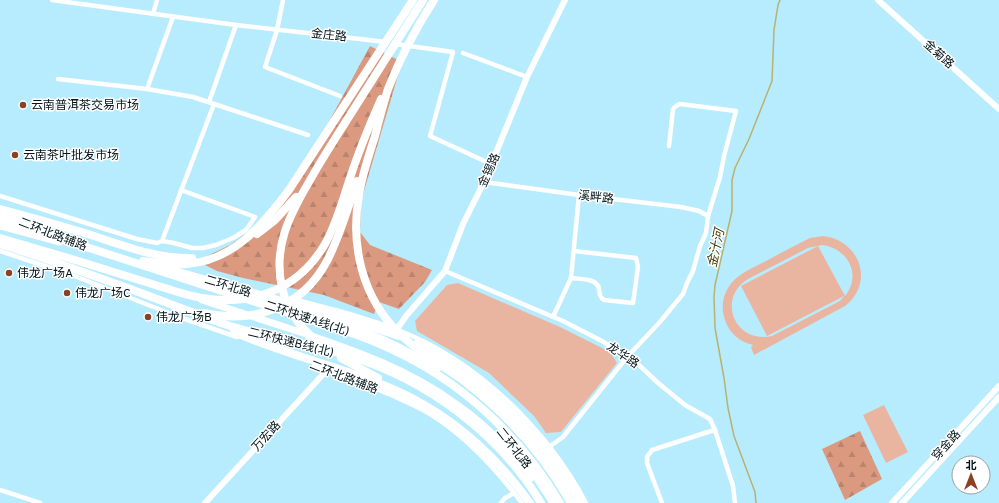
<svg xmlns="http://www.w3.org/2000/svg" width="999" height="503" font-family="Overpass,'Noto Sans SC',sans-serif">
<style>
.green{fill:#eab5a0;fill-rule:evenodd}
.forest{fill:url(#forest-firs)}
.lines{fill:none;stroke-linecap:round;stroke-linejoin:round}
.stream{stroke:#b9b16e;stroke-width:1.5}
.street{stroke:#fff;stroke-width:4.5}
.secondary{stroke:#fff;stroke-width:6}
.primary{stroke:#fff;stroke-width:7}
.highway{stroke:#fff;stroke-width:8}
.poi-dot{fill:#8a4223;stroke:#fff;stroke-width:1.5}
.labels{text-anchor:middle;stroke-width:3;stroke-linejoin:round;paint-order:stroke}
.street-label{font-size:12px;fill:#01141a;stroke:#fff}
.poi-label{font-size:12px;fill:#01141a;stroke:#fff;text-anchor:start}
.water-label{font-size:13px;font-style:italic;fill:#47410c;stroke:#fff}
</style>
<defs>
<pattern id="forest-firs" width="22" height="20" patternUnits="userSpaceOnUse"><rect width="22" height="20" fill="#db997f"/><path d="M5 1l3.5 6h-7zM16 11l3.5 6h-7z" fill="#ba836d"/></pattern>
</defs>
<rect width="100%" height="100%" fill="#b7ecff"/>
<!-- green -->
<g class="green">
<path d="M823 236C860 240 875 283 845 306L754 355 751 347 753 345C740 342 729 333 725 320 719 304 725 286 739 276 747 270 757 266 766 261 779 254 792 247 804 241L810 238ZM822 245C848 248 862 275 845 296L818 246ZM818 246 741 286 767 336 844 296 840 301 772 336C735 344 716 299 748 279L808 248 812 247Z"/>
<polygon points="458,283 560,327 610,352 617,363 561,432 546,433 534,416 489,373 417,331 415,321 447,285"/>
<polygon points="884,405 908,452 886,463 863,415"/>
</g>
<!-- forest -->
<g class="forest">
<polygon points="370,46 402,62 361,201 360,232 370,245 432,270 425,282 399,309 379,302 374,314 324,295 243,278 217,271 197,261 230,245 267,219 293,188"/>
<polygon points="860,431 882,479 845,500 822,449"/>
</g>
<g class="lines">
<!-- stream -->
<polyline class="stream" points="756,503 755,492 734,436 728,408 724,378 715,328 714,297 715,285 732,211 732,180 735,168 749,139 772,81 774,30 778,5 780,0"/>
<!-- street -->
<g class="street">
<polyline points="52,0 236,25 386,42"/>
<polyline points="283,0 277,30 265,67 340,96"/>
<polyline points="153,14 157,0"/>
<polyline points="395,44 453,52 430,136 491,164"/>
<polyline points="463,53 527,77"/>
<polyline points="58,79 147,89 193,97 308,135"/>
<polyline points="147,89 173,17"/>
<polyline points="209,102 236,25"/>
<polyline points="484,182 579,195 681,207 699,211 708,216"/>
<polyline points="0,196 137,239 157,243 162,241 214,104"/>
<polyline points="0,213 29,225"/>
<polyline points="162,241 174,243 192,248 203,248 216,245 233,238 246,230 255,217 181,190"/>
<polyline points="0,251 72,275 179,317 237,337"/>
<polyline points="445,271 563,321 602,341 639,365 657,382 685,405 710,419 715,430 733,486 735,503"/>
<path d="M571 278C579 279 598 278 599 289 600 294 599 297 604 300L633 303 638 267 636 258 574 251"/>
<polyline points="293,299 346,313 391,327"/>
<polyline points="553,317 571,278 579,195"/>
<path d="M398 330C476 360 547 429 586 503"/>
<path d="M314 365C340 374 365 384 391 395 404 401 417 406 430 414 466 436 496 469 522 503"/>
<polyline points="549,447 563,437 627,357 659,323 683,294 687,283 693,271 700,246 706,233 708,216 720,177 724,156 736,111 680,104 676,106 673,109 669,146"/>
<polyline points="0,490 40,503"/>
<polyline points="501,503 505,498 514,493"/>
<polyline points="662,503 647,463 647,457 652,450 705,433 715,430"/>
</g>
<!-- secondary -->
<g class="secondary">
<polyline points="878,0 999,109"/>
<polyline points="397,329 406,316 445,271 463,224 484,182 527,77 565,0"/>
<polyline points="205,503 327,370"/>
<polyline points="892,503 999,386"/>
<polyline points="902,503 999,397"/>
</g>
<!-- primary -->
<g class="primary">
<polyline points="0,226 60,242"/>
<polyline points="159,266 226,285"/>
<path d="M202 300C236 311 269 322 303 333 356 351 410 370 456 404 485 424 510 450 531 478"/>
<path d="M318 315C360 329 401 344 437 370"/>
<polyline points="503,434 528,465 553,503"/>
</g>
<!-- highway -->
<g class="highway">
<path d="M434 0C416 28 400 58 388 89 383 105 379 120 375 136 369 155 362 175 359 195 350 245 362 298 400 334 419 353 442 365 464 381 507 414 544 455 571 503"/>
<path d="M0 209C30 217 59 225 88 234 122 245 156 259 192 258"/>
<path d="M0 219 342 330C365 337 386 346 407 357 471 390 524 442 560 503"/>
<polyline points="257,234 275,220 296,197"/>
<path d="M0 238 75 260 181 293C238 310 294 297 325 244 336 225 342 202 349 181 358 153 369 126 381 99"/>
<path d="M0 244C36 255 72 268 108 281 148 295 187 311 227 325 267 338 309 344 349 356 427 380 499 433 541 503"/>
<path d="M143 261C158 263 172 265 187 264 234 260 262 226 289 190L413 0"/>
<polyline points="221,284 360,323 399,336"/>
<path d="M204 313C254 324 302 308 327 261 340 236 348 208 357 181"/>
<path d="M234 332C284 354 338 366 388 387 446 411 494 453 530 503"/>
<path d="M417 344C482 376 545 439 580 503"/>
<path d="M328 349C304 333 289 316 282 288 273 247 289 216 309 182 320 162 333 142 345 123 371 82 397 41 423 0"/>
<polyline points="341,358 378,378"/>
</g>
</g>
<!-- markers -->
<g class="poi-dot">
<circle cx="23" cy="105" r="4"/>
<circle cx="15" cy="155" r="4"/>
<circle cx="9" cy="273" r="4"/>
<circle cx="67" cy="293" r="4"/>
<circle cx="148" cy="317" r="4"/>
</g>
<g class="labels">
<!-- street labels -->
<g class="street-label">
<text transform="translate(329 35) rotate(6)" y="4">金庄路</text>
<text transform="translate(939 54) rotate(42)" y="4">金菊路</text>
<text transform="translate(489 170) rotate(-66)" y="4">金锡路</text>
<text transform="translate(596 197) rotate(7)" y="4">溪畔路</text>
<text transform="translate(53 234) rotate(21)" y="4">二环北路辅路</text>
<text transform="translate(228 286) rotate(17)" y="4">二环北路</text>
<text transform="translate(307 318) rotate(18)" y="4">二环快速A线(北)</text>
<text transform="translate(291 342) rotate(14)" y="4">二环快速B线(北)</text>
<text transform="translate(623 355) rotate(34)" y="4">龙华路</text>
<text transform="translate(344 377) rotate(21)" y="4">二环北路辅路</text>
<text transform="translate(266 436) rotate(-48)" y="4">万宏路</text>
<text transform="translate(946 445) rotate(-48)" y="4">穿金路</text>
<text transform="translate(514 448) rotate(52)" y="4">二环北路</text>
</g>
<!-- poi labels -->
<g class="poi-label">
<text x="31" y="109">云南普洱茶交易市场</text>
<text x="23" y="159">云南茶叶批发市场</text>
<text x="17" y="277">伟龙广场A</text>
<text x="75" y="297">伟龙广场C</text>
<text x="156" y="321">伟龙广场B</text>
</g>
<!-- water labels -->
<g class="water-label">
<text transform="translate(715 248) rotate(-78)" y="5">金汁河</text>
</g>
</g>
<!-- north arrow -->
<g transform="translate(971 475)"><circle r="19" fill="#ffffff" stroke="#99a1a3"/>
<path d="M0-3L7 15L0 10L-7 15Z" fill="#8a4223"/>
<text y="-6" font-size="11" font-weight="bold" text-anchor="middle" fill="#01141a">北</text>
</g>
</svg>
